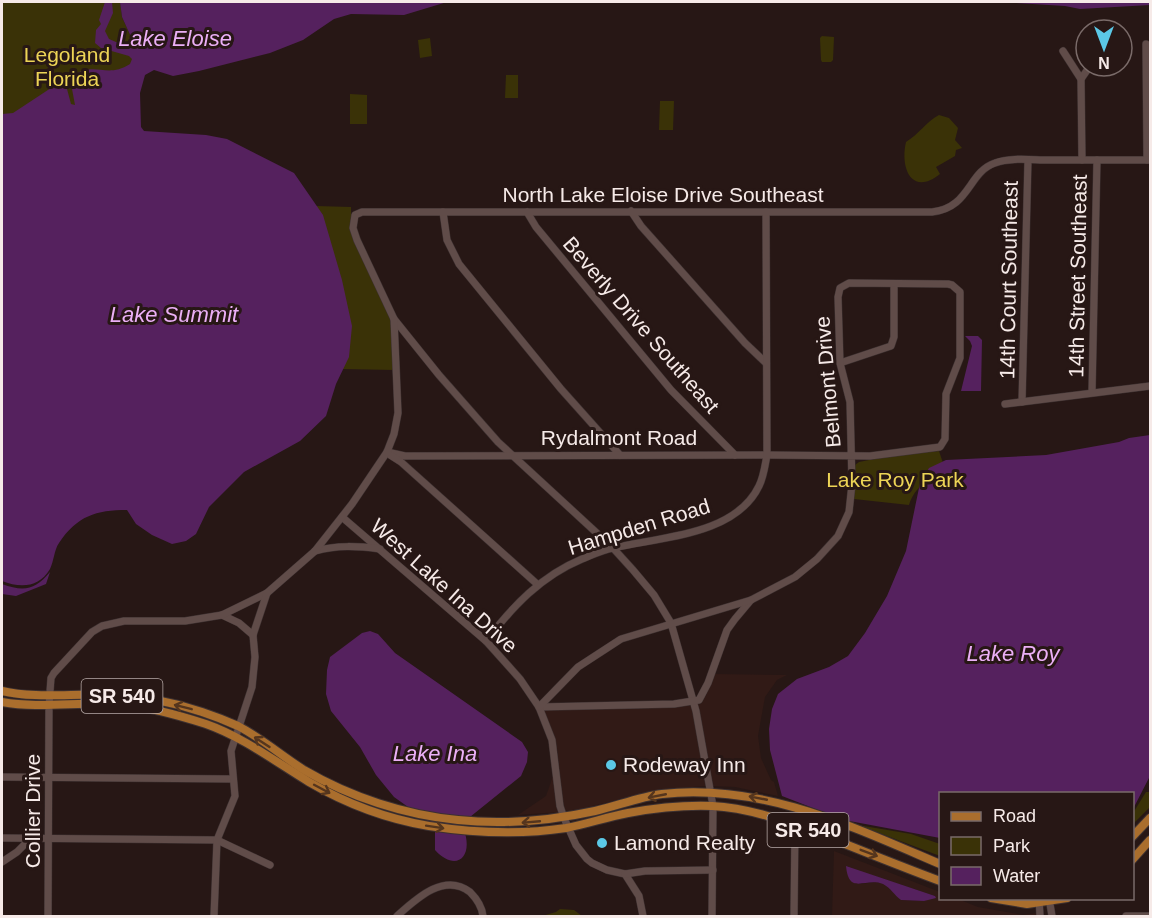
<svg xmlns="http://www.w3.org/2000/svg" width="1152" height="918" font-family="Arial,sans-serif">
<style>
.built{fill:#311a16;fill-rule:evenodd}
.green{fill:#3a3207}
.water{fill:#55215e}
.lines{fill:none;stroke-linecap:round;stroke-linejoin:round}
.minor-casing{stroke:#3d3131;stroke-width:8}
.major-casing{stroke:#3d3131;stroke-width:10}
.minor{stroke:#604c49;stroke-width:7}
.major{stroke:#aa6e2d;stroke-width:8}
.oneway{stroke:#55351d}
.poi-dot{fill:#5bc8e6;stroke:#271715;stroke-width:2}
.labels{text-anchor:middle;stroke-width:6;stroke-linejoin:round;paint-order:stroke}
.shield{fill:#271715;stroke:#b8aba9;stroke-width:1.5}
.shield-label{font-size:20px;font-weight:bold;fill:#f6eae8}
.park-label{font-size:21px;fill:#edd456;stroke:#271715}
.street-label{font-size:21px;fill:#f6eae8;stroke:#271715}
.poi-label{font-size:21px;fill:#f6eae8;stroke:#271715;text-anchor:start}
.water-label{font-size:22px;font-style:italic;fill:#ebaff6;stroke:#271715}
</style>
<rect width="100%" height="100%" fill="#271715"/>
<!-- built -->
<g class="built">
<polygon points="714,674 787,675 777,680 765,697 758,736 761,758 771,780 774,782 778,796 735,787 712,786 697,704 706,695"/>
<polygon points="691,705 707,786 664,789 580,809 564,811 557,748 543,710"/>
<polygon points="553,776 559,812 518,815 546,796"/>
<path d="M834 851 940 892V898L958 899 978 907 1023 915 1037 913V916H832ZM846 866 862 872 935 896 924 901 901 900 886 885 877 882 859 884Z"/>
</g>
<!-- green -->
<g class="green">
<polygon points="2,2 120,2 122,17 131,37 134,53 132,81 2,155"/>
<polygon points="822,36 834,37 833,60 831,62 822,62 821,60 820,38"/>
<polygon points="430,38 432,56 420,58 418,40"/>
<polygon points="506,75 518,75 518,98 505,98"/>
<polygon points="350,94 367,95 367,124 350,124"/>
<polygon points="660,101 674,101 673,130 659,130"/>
<path d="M939 115 949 118 958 128 955 140 962 148 956 150 955 156 936 167 940 174C911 197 900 167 906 142 919 134 926 122 939 115Z"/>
<polygon points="316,206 351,207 351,228 392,322 395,370 341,369"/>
<path d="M939 451 945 469C929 479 915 486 909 505L854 499 855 465 859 462 904 453Z"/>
<polygon points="1146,792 1150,792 1150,807 1133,824 1133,813"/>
<polygon points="858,825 911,834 940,844 940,856"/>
<polygon points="560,909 574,910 582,916 542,916 556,912"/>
</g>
<!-- water -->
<g class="water">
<path d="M105 2H112L113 13 105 31 109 39 123 45 130 43 131 37 122 17 120 2H447L404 15 351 14 334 19 303 40 270 53 199 71 173 76 154 70 145 75 140 93 141 127 144 131 206 135 227 139 294 173 323 215 342 280 352 326 349 357 336 384 326 416 300 441 244 472 209 507 196 534 186 541 172 544 152 535 136 524 127 510C96 510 77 516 59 543 54 550 54 561 50 569 39 588 20 588 2 581V114L13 113 54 86 67 89 71 104 75 105 72 89 74 75C96 61 106 79 130 64L132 59 129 56 101 48 95 43 96 30 101 24 99 20Z"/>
<polygon points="1001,2 1150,2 1150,5 1080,9 1065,6"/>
<polygon points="965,336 978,336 982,340 981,391 961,391 972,346 970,341"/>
<polygon points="1150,435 1150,776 1133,809 1132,794 940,794 940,838 844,820 782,796 770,750 769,729 772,709 778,694 797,679 829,667 848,656 865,633 887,596 906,551 920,483 929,468 946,460 1046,455 1119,442 1129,438"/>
<path d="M50 572 46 584 16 596 2 594V584C24 592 35 590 50 572Z"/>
<path d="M370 631 378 634 395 653 522 742 528 752 527 762 521 776 465 821 463 827C475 857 456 873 435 850V826L394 797 376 775 360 747 331 711 326 694 327 670 330 657 362 633Z"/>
<path d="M846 866 935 896 936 898 924 901 901 900C894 895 891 888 883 884 865 877 849 896 846 866Z"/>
</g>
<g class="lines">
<defs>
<g id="minor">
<polyline points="1146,44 1147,160"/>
<polyline points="1063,51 1081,79"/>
<polyline points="1082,160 1081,79 1090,66"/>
<polyline points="631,211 641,226 745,343 766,363"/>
<polyline points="443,212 447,240 459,264 561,389 620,455"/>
<polyline points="527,212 536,227 671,390 735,455"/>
<polyline points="394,319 439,375 498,442 613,548 633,570 654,595 671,623 696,711 713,806 712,916"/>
<polyline points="840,363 891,346 894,337 894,284"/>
<polyline points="1092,392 1097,160"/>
<polyline points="1022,402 1028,160"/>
<polyline points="1005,404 1150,386"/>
<polyline points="387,452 405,456 767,455 870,456 940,447 945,439 946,394 960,358 960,292 952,285 948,284 849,283 840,288 838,297 840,363 850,402 852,484 849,512 838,536 817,559 795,577 751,600 735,619 727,630 708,683 699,700 674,704 539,707"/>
<polyline points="390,455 401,462 537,584"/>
<polyline points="342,517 486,641 520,679 539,707 552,740 560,806 564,818 576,845 587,859 592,863 607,870 625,874 639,896 643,916"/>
<path d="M315 551C337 545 357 546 380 549"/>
<polyline points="222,615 239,623 253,635"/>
<path d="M486 641C513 606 541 576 582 559 592 555 602 550 613 548 659 537 735 536 759 486 764 476 765 465 767 455L766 212"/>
<polyline points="539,707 578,667 621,639 751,600"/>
<polyline points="2,777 233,779"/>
<polyline points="2,838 217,840 270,865"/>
<polyline points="2,862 17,852 31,838"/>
<polyline points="625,874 645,871 713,870"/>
<polyline points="1039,898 1040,916"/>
<polyline points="1049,898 1052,916"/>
<path d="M48 916 49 705 51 678 54 673 92 632 102 626 124 621H185L222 615 267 593 315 551 352 504 387 452 394 434 398 413 394 319 357 240 353 228 355 215 362 212H932C970 208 968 172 995 163 1011 157 1032 160 1049 160 1083 160 1117 160 1150 160"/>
<polyline points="214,916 217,840 235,796 231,751 252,687 255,657 253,635 267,593"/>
<path d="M397 916C416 899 444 872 470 892 477 899 482 907 483 916"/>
<polyline points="794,916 795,825"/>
<polyline points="1126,916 1150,916"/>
</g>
<g id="major">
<path d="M2 691C36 699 75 693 110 695 140 696 173 702 202 712 214 716 227 721 238 726 261 738 282 756 304 770 350 797 405 815 458 820 505 825 549 821 595 811 617 806 639 797 662 794 762 783 851 826 940 864"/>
<path d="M2 702C41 709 80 701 120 704 149 707 178 715 206 724 243 737 276 762 309 782 345 803 387 819 429 826 475 833 520 835 566 828 587 824 607 817 628 813 655 808 684 805 712 806 754 808 796 825 835 840 870 854 905 868 940 881"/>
<polyline points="795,825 801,818 816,818"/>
<polyline points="1132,837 1150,818"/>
<polyline points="1132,860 1150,840"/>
<polyline points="991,898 1027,904 1067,898"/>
</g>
</defs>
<!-- minor casing -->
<use href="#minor" class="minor-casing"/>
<!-- major casing -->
<use href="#major" class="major-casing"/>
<!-- minor -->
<use href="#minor" class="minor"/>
<!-- major -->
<use href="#major" class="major"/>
</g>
<!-- one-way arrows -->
<defs><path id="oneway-shaft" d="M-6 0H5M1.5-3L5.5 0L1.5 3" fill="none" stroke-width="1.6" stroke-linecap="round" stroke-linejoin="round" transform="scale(1.5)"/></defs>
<g class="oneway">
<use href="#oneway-shaft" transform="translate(183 707) rotate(-166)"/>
<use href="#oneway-shaft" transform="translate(262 742) rotate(-147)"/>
<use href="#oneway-shaft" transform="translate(322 789) rotate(28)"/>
<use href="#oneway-shaft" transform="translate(657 796) rotate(169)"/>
<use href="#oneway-shaft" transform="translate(758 798) rotate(-169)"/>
<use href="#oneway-shaft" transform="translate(531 822) rotate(175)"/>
<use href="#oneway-shaft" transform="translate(435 827) rotate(9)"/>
<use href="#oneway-shaft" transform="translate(869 853) rotate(21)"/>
</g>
<!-- markers -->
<g class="poi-dot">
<circle cx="611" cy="765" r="6"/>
<circle cx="602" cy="843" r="6"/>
</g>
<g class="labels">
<!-- shield labels -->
<g class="shield">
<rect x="81.5" y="679" width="81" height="34" rx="4.5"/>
<rect x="767.5" y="813" width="81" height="34" rx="4.5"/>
</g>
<g class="shield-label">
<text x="122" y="703">SR 540</text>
<text x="808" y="837">SR 540</text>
</g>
<!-- park labels -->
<g class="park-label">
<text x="67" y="62">Legoland<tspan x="67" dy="24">Florida</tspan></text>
<text x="895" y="487">Lake Roy Park</text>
</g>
<!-- street labels -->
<g class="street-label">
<text x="663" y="202">North Lake Eloise Drive Southeast</text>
<text transform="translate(1078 276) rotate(-89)" y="7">14th Street Southeast</text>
<text transform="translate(1009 280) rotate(-89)" y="7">14th Court Southeast</text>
<text transform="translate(641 325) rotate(49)" y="7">Beverly Drive Southeast</text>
<text transform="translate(828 382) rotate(-95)" y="7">Belmont Drive</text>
<text x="619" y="445">Rydalmont Road</text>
<text transform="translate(639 527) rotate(-17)" y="7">Hampden Road</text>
<text transform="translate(444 586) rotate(42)" y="7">West Lake Ina Drive</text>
<text transform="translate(33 811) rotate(-90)" y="7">Collier Drive</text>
</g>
<!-- poi labels -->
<g class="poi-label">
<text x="623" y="772">Rodeway Inn</text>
<text x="614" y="850">Lamond Realty</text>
</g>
<!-- water labels -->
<g class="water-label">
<text x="175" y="46">Lake Eloise</text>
<text x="174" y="322">Lake Summit</text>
<text x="1013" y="661">Lake Roy</text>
<text x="435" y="761">Lake Ina</text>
</g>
</g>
<!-- border -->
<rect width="1152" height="918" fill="none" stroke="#f6eae8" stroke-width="6"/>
<!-- legend -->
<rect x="939" y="792" width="195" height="108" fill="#271715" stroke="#7a6b69" stroke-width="1.5"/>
<rect x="951" y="812" width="30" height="9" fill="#aa6e2d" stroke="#7a6b69" stroke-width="1.5"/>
<text x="993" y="822" font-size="18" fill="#f6eae8">Road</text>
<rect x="951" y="837" width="30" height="18" fill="#3a3207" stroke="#7a6b69" stroke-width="1.5"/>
<text x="993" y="852" font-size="18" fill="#f6eae8">Park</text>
<rect x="951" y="867" width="30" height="18" fill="#55215e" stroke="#7a6b69" stroke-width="1.5"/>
<text x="993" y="882" font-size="18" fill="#f6eae8">Water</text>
<!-- north arrow -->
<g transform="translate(1104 48) rotate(180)"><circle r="28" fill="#271715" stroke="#7a6b69" stroke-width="1.5"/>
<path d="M0-4.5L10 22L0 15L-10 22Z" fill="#5bc8e6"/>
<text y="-9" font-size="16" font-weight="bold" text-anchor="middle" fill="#f6eae8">N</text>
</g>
</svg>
